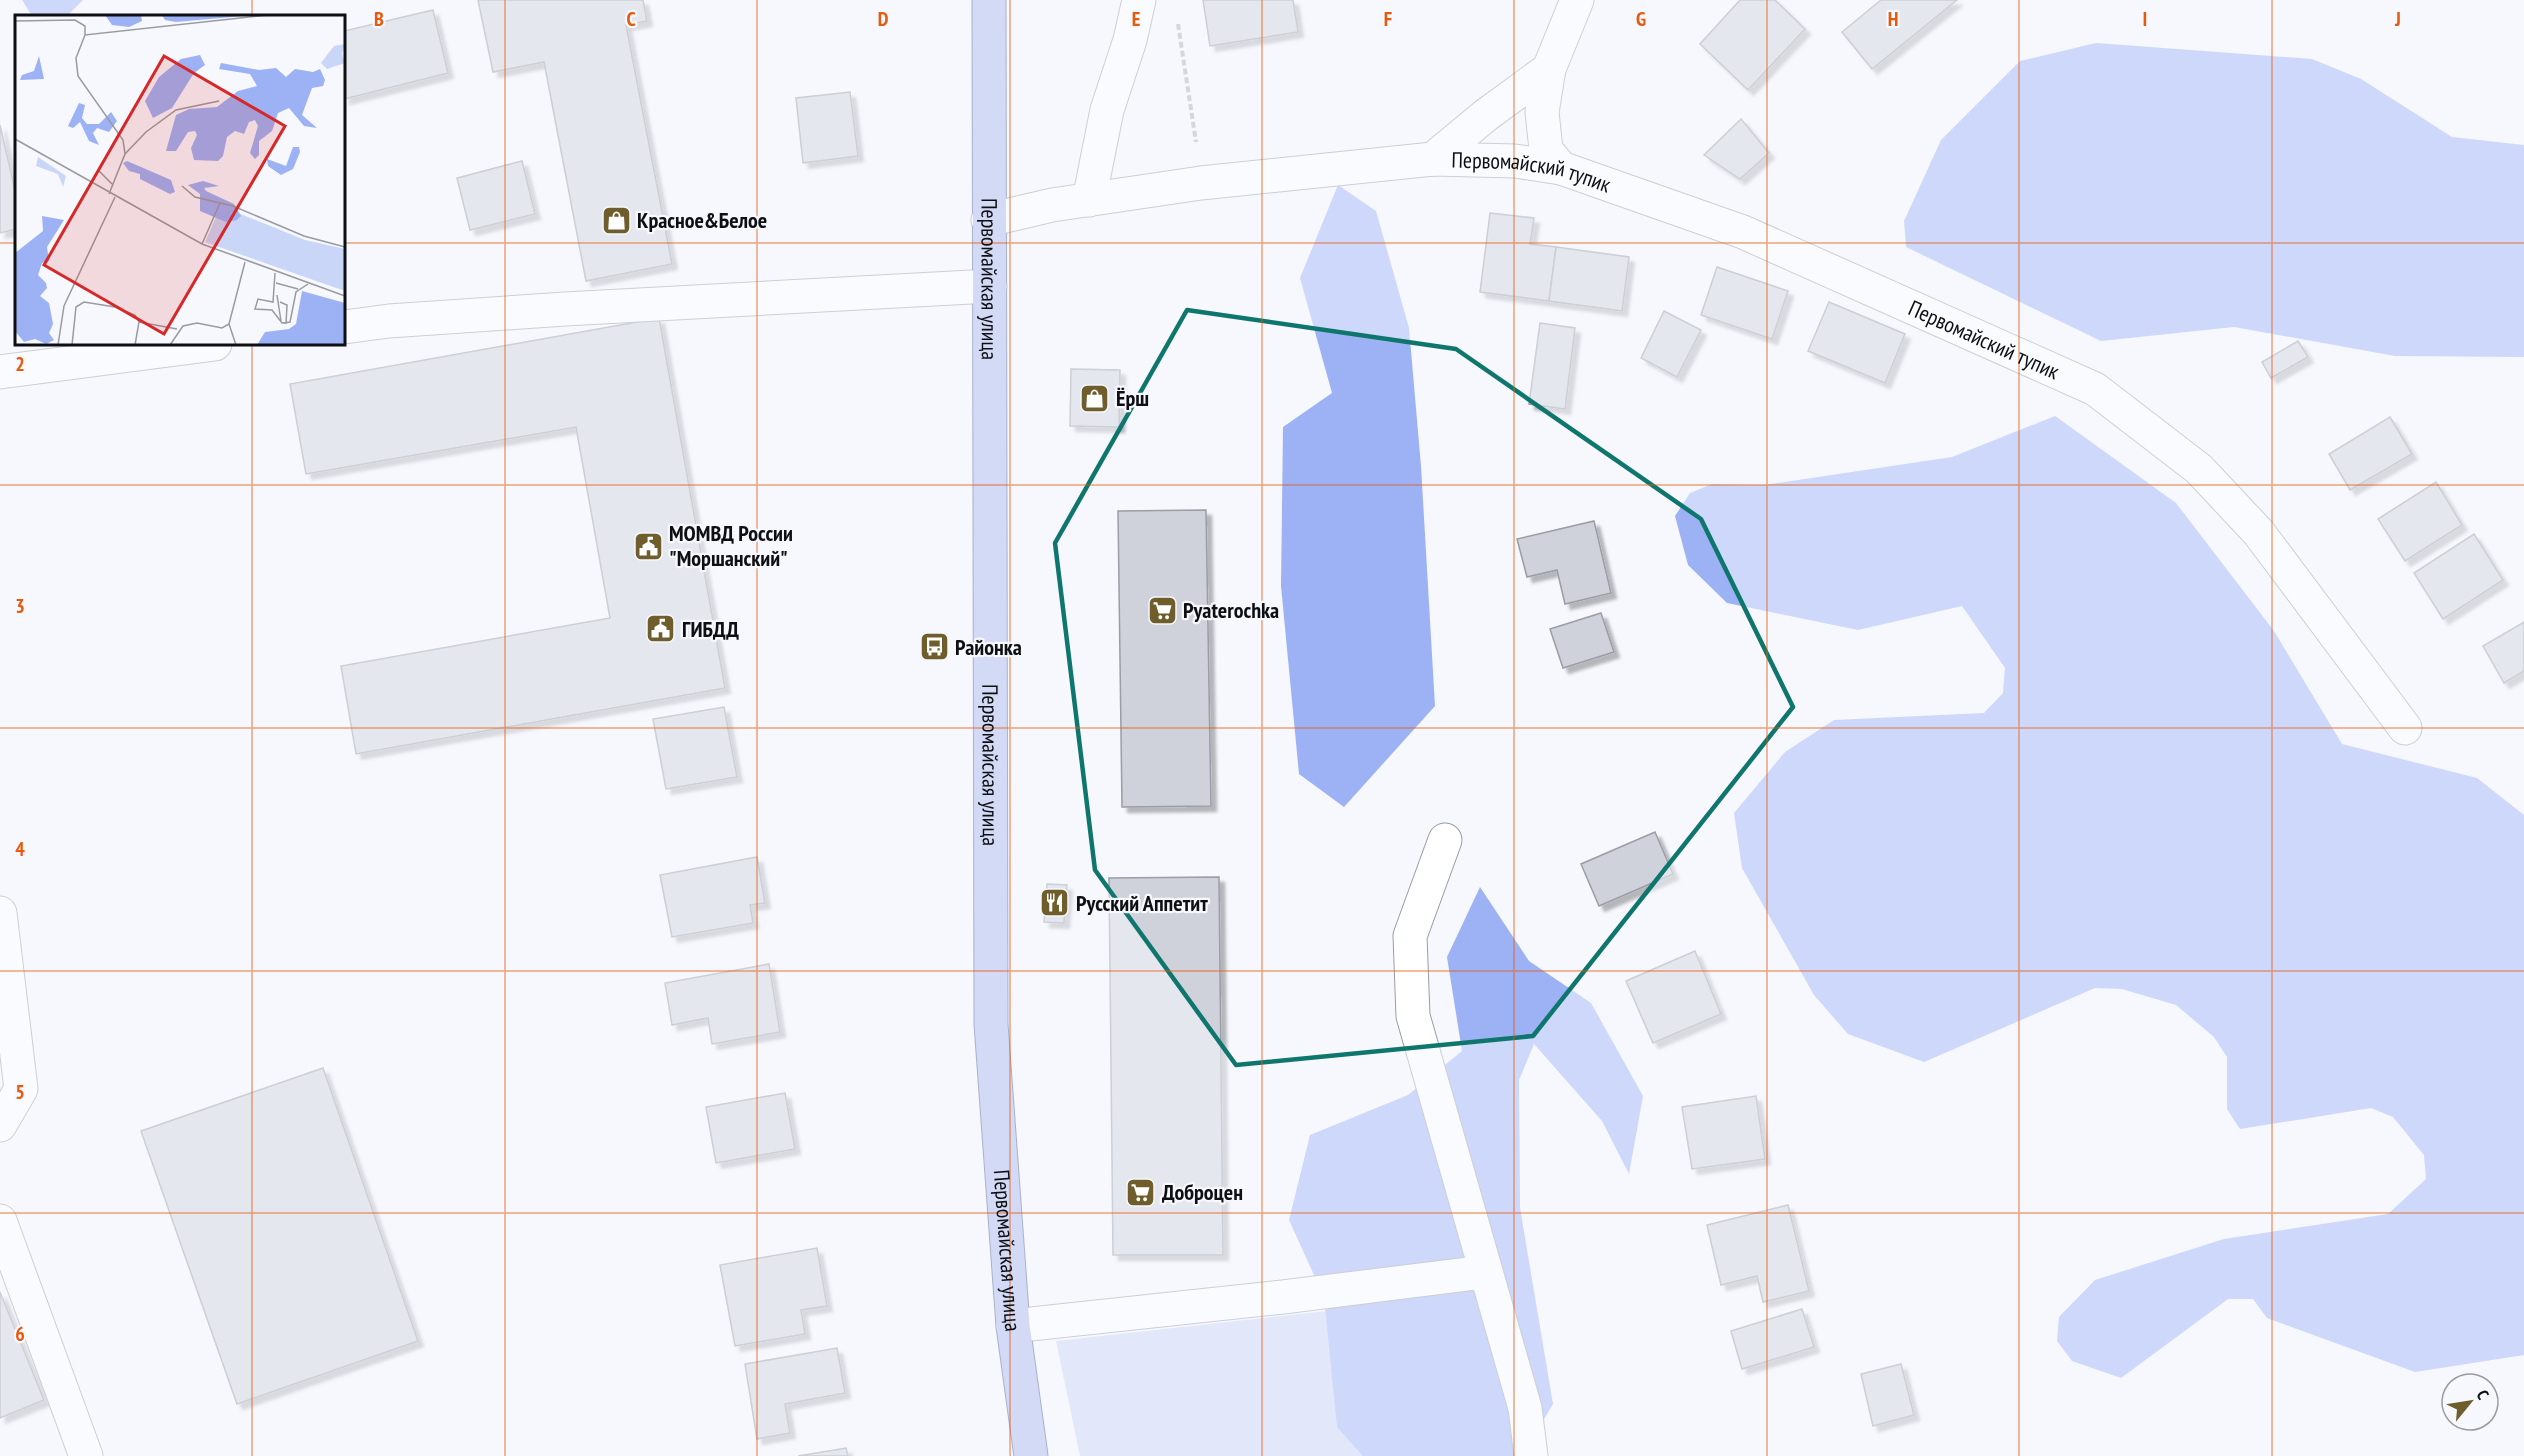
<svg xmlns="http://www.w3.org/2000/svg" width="2524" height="1456" font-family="'PT Sans Narrow',sans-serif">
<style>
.green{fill:#cad6f7}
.forest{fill:#9db2f5}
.building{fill:#cfd2db;stroke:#9a9da6;stroke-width:1.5;filter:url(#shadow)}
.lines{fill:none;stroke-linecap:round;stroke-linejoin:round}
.minor-casing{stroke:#9a9da6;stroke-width:35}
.major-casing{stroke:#4c5c95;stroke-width:35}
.path{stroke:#aeb0b5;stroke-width:4;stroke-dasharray:6 3;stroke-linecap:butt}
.minor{stroke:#fff;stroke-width:33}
.major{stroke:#a8b6ea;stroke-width:33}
.marked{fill:none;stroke:#0f766e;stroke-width:4.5;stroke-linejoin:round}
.grid{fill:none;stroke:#e8590c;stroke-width:1.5;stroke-opacity:0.55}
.labels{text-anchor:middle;stroke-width:4.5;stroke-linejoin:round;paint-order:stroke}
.street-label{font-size:22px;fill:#0e0f12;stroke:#f6f8fe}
.poi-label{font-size:22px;font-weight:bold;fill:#0e0f12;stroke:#f6f8fe;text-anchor:start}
.inset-road{fill:none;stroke:#999ba0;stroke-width:1.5}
.view{fill:#d62828;fill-opacity:0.15;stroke:#d62828;stroke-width:3}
.inset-edge{fill:none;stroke:#0e0f12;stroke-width:3}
.grid-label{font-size:20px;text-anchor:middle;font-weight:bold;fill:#e8590c;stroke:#f6f8fe;stroke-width:4.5;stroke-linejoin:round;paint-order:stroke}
</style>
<defs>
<filter id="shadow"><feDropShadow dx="5.5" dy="5.5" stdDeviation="1.5" flood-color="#0004"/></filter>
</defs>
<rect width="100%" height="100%" fill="#f6f8fe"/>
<!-- green -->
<polygon class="green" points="1463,1296 1485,1456 1080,1456 1056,1341"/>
<!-- forest -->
<g class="forest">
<polygon points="22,0 83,0 67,16 32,16"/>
<polygon points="2096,43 2312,59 2361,79 2452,137 2524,145 2524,357 2395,356 2234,327 2101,341 1906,247 1904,221 1941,140 2020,61"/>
<polygon points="1338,185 1376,211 1409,328 1421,466 1435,706 1344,807 1299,774 1281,586 1283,427 1332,393 1300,278"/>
<polygon points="2055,416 2176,503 2274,631 2342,744 2477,778 2524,815 2524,1355 2415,1372 2267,1318 2253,1299 2228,1299 2121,1378 2072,1361 2057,1341 2059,1317 2095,1280 2224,1239 2388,1214 2426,1179 2424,1155 2393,1117 2371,1108 2240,1129 2227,1109 2227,1057 2214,1037 2176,1005 2122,989 2095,988 1924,1062 1848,1034 1814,995 1742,868 1734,813 1785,752 1834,720 1984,713 2003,693 2005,668 1962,606 1858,630 1727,603 1688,565 1675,516 1690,493 1712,484 1764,485 1952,457"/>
<polygon points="1480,887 1529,961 1591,1003 1643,1096 1629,1174 1602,1121 1534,1044 1519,1080 1520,1208 1553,1404 1522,1456 1363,1456 1337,1427 1324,1297 1289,1220 1310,1135 1408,1095 1462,1051 1447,957"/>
</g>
<!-- building -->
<g class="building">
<polygon points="478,0 643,0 647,21 626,25 672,264 586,281 544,62 493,72"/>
<polygon points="1203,0 1293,0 1298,32 1210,46"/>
<polygon points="1740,0 1775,0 1805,29 1748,90 1700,44"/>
<polygon points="1881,0 1957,0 1872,69 1842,32"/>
<polygon points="433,10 448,73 344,99 344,31"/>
<polygon points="850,92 858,156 803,163 796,98"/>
<polygon points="1741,119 1769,153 1740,179 1704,155"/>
<polygon points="0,125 16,195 16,229 0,233"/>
<polygon points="522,161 535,214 470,230 457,178"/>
<polygon points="1490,213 1534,218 1530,244 1556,247 1549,301 1480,292"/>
<polygon points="1556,247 1629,257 1622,311 1549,301"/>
<polygon points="1717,267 1788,291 1772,339 1701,315"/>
<polygon points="1829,302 1905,334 1885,383 1808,351"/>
<polygon points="1664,311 1701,330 1677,377 1641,358"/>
<polygon points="659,318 725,688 356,754 341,666 610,618 576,427 306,474 290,384"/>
<polygon points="1540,323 1575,328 1565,409 1529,404"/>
<polygon points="2298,341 2308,357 2271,378 2262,362"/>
<polygon points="1071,369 1120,370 1119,427 1070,426"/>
<polygon points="2390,417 2412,454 2350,490 2329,454"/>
<polygon points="2436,482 2462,525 2405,561 2378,519"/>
<polygon points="1206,510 1211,806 1122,807 1118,511"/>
<polygon points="1594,521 1611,593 1565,604 1557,570 1527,577 1517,539"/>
<polygon points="2474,534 2503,580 2443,619 2414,573"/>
<polygon points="1601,613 1614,652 1563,668 1550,629"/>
<polygon points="2524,622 2524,671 2504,683 2483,646"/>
<polygon points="724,707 737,777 666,789 653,719"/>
<polygon points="1655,832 1673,874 1599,906 1581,864"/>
<polygon points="757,857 765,903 750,905 753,923 672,937 660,875"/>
<polygon points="1219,877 1223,1255 1113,1255 1109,878"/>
<polygon points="1047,884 1067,885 1064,923 1044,922"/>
<polygon points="1695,951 1721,1014 1653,1043 1626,981"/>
<polygon points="769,964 780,1032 712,1044 708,1018 672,1025 665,983"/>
<polygon points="323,1068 418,1341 237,1404 141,1131"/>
<polygon points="785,1093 795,1149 716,1163 706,1107"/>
<polygon points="1756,1096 1765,1159 1692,1169 1682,1107"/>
<polygon points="1788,1205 1809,1291 1763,1302 1757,1276 1721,1285 1707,1225"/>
<polygon points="817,1248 827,1306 801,1310 805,1334 735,1346 720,1265"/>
<polygon points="0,1292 44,1400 0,1418"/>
<polygon points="1802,1309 1814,1347 1742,1369 1731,1331"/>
<polygon points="837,1348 845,1393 785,1404 790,1433 757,1439 745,1364"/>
<polygon points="1901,1364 1914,1415 1873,1426 1861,1374"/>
<polygon points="846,1448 848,1456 798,1456"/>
</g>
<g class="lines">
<defs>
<g id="minor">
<polyline points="1549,69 1542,112 1546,150 1561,168"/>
<polyline points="1433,159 1486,115 1549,69 1577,0"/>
<polyline points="1089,200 1107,110 1130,40 1139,0"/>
<path id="s1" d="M988 220 1052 205 1201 183 1433 159 1515 161 1561 168 1743 232 2095 389 2199 469 2259 533 2405 728"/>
<polyline points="344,327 389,321 565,309 990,286"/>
<polyline points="0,372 215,344"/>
<polyline points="1445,840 1410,936 1413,1016 1525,1408 1531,1456"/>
<polyline points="0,913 21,1089 0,1125"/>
<polyline points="0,1221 86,1456"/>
<polyline points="1013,1326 1283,1297 1484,1272"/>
</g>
<g id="major">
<path id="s2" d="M989 0 991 1024 1013 1326 1031 1456"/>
</g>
</defs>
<!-- minor casing -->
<use href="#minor" class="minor-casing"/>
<!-- major casing -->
<use href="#major" class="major-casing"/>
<!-- path -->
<polyline class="path" points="1178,24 1196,142"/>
<!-- minor -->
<use href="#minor" class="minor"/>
<!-- major -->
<use href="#major" class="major"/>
</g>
<!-- marked area -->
<path d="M0 0H2524V1456H0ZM1187 310 1456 349 1701 519 1793 707 1533 1036 1236 1065 1095 870 1055 543Z" fill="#f6f8fe" fill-opacity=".55" fill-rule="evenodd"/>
<path class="marked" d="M1187 310 1456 349 1701 519 1793 707 1533 1036 1236 1065 1095 870 1055 543Z"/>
<!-- grid -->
<path class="grid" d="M252 0V16M505 0V1456M757 0V1456M1010 0V1456M1262 0V1456M1514 0V1456M1767 0V1456M2019 0V1456M2272 0V1456M0 243H16M344 243H2524M252 344V1456M0 485H2524M0 728H2524M0 971H2524M0 1213H2524"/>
<!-- icons -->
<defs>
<symbol id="shop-square" viewBox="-11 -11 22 22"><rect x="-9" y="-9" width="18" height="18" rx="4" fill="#6f5e2c" stroke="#f6f8fe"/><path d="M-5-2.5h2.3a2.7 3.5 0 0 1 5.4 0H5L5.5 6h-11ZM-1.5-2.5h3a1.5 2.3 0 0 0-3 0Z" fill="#fff"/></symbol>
<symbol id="civic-square" viewBox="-11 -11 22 22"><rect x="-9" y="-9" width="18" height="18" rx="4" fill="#6f5e2c" stroke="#f6f8fe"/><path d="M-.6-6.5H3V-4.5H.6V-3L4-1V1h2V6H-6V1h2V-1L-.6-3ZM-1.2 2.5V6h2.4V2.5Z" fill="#fff"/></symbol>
<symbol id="supermarket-square" viewBox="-11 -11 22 22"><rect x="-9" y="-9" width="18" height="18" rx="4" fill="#6f5e2c" stroke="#f6f8fe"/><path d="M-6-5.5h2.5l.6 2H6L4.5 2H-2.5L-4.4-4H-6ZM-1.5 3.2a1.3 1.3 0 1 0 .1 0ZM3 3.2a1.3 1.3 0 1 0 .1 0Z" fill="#fff"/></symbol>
<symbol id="bus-square" viewBox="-11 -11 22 22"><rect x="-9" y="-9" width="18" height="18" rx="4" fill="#6f5e2c" stroke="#f6f8fe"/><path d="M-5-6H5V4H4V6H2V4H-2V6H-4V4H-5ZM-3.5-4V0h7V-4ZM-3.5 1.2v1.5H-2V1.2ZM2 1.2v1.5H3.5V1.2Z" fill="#fff"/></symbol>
<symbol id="restaurant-square" viewBox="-11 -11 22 22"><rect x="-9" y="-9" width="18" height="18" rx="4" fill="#6f5e2c" stroke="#f6f8fe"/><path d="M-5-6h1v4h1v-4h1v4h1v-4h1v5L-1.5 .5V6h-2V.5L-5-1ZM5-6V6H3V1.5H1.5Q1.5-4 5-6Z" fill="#fff"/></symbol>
</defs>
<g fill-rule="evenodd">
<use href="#shop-square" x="600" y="204" width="33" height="33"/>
<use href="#shop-square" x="1078" y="382" width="33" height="33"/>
<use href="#civic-square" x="632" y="530" width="33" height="33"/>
<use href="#supermarket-square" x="1146" y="594" width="33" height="33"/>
<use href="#civic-square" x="644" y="612" width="33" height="33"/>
<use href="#bus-square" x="918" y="630" width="33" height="33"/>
<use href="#restaurant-square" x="1038" y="886" width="33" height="33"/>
<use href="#supermarket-square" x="1124" y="1176" width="33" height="33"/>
</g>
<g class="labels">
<!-- street labels -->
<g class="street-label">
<text dy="8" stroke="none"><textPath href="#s1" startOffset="549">Первомайский тупик</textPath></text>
<text dy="8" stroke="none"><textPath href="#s2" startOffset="279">Первомайская улица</textPath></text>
<text dy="8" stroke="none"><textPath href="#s1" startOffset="1035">Первомайский тупик</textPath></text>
<text dy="8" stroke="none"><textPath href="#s2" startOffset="765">Первомайская улица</textPath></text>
<text dy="8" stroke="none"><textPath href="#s2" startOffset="1251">Первомайская улица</textPath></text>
</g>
<!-- poi labels -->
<g class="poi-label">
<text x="637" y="228">Красное&amp;Белое</text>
<text x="1116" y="406">Ёрш</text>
<text x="669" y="541">МОМВД России<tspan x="669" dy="25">"Моршанский"</tspan></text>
<text x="1183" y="618">Pyaterochka</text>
<text x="682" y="637">ГИБДД</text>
<text x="955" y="655">Районка</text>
<text x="1076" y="911">Русский Аппетит</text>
<text x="1162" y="1200">Доброцен</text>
</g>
</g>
<!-- overview -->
<g transform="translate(15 15)">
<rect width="330" height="330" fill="#f6f8fe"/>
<path d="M330 29 327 39 330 48 312 54 306 48 319 31ZM23 142 51 161 48 172 43 159 21 151ZM206 191 290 225 330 234V276L190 227Z" fill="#cad6f7"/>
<path d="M90 0H126L127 6 114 12 97 10ZM147 0H239L161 7 150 5ZM185 40 190 50 179 58 157 93 138 103 130 86 144 62 166 44ZM24 41 29 64 5 65 7 60 19 56ZM206 48 244 55 261 53 271 62 280 54 298 57 305 54 310 65 308 71 297 73 287 100 302 113 289 111 274 93 263 98 257 116 244 126V140L240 144 235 138 243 111 240 105 234 107 229 119 220 116 212 122 208 141 203 146 179 145 176 133 182 120 180 116 173 117 161 136H151L161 100 174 94 202 92 223 76 242 71 235 59 204 54ZM64 88 70 90 67 103 72 109H84L96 97 102 106 94 117 82 113 78 118 84 130 74 126 65 107 58 113 53 111ZM278 132H284L285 137 278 154 266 160 253 151 252 144 271 151ZM112 146 156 165 160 177 155 179 125 164V159L114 156 108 148ZM188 166 204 171 189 173 191 176 219 189 226 201 222 205 211 207 185 196V179L173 170ZM27 201 49 205 32 232 34 246 27 248 23 260 31 268 32 273 25 281 34 288 38 309 34 318 39 325 31 329 20 324 9 327 0 316V238L28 216ZM287 276 330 288V330H242L250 317 274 314 281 309Z" fill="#9db2f5"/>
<path class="inset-road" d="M0 6 60 5 70 11V20L253 0M70 20 61 43 63 61 108 125 110 139M0 124 187 229 330 281M83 155 97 169M167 171 180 182 218 191 289 221 330 232M94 179 110 139 131 117 161 95 204 86M187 229 205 188M260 258 258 287 243 284 240 294 257 295 267 308 275 307 281 277 293 269M261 268 283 274M262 280 266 306M265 287 272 290 271 309M124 307 162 314M214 309 221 330M43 330 49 291 100 182M57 330 61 292 69 287 100 292 120 300 124 307 120 330M155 330 168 311 182 308 207 313 214 309 230 247"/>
<path class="view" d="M149 41 270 111 149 319 29 250Z"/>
<rect width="330" height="330" class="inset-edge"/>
</g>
<g class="grid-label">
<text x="379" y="26">B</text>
<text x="631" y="26">C</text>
<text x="883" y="26">D</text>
<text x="1136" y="26">E</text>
<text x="1388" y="26">F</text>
<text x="1641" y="26">G</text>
<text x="1893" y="26">H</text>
<text x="2145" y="26">I</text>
<text x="2398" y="26">J</text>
<text x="20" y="371">2</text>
<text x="20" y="613">3</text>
<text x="20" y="856">4</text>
<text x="20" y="1099">5</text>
<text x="20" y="1341">6</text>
</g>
<!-- north arrow -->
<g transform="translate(2470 1402) rotate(60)"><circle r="28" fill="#f6f8fe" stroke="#999ba0" stroke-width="1.5"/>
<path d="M0-4.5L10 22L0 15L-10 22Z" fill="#6f5e2c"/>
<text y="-9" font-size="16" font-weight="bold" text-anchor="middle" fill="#0e0f12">С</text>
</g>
</svg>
